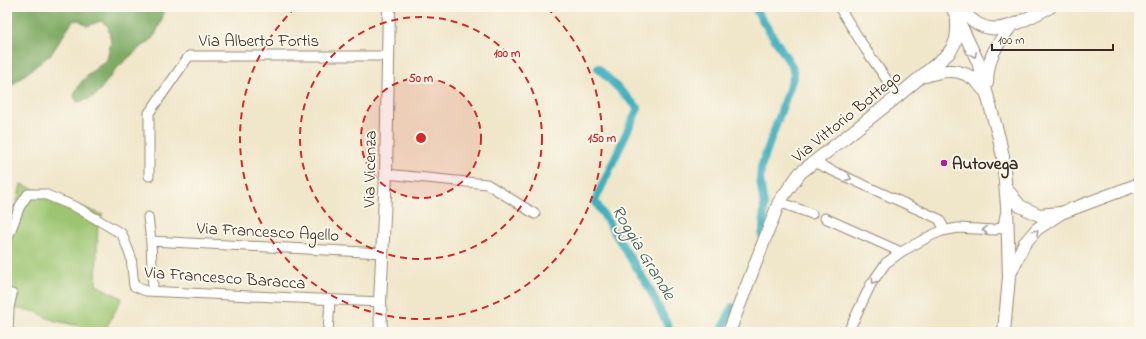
<svg xmlns="http://www.w3.org/2000/svg" width="1146" height="339" font-family="'Indie Flower',sans-serif">
<style>
.green{fill:#9dc571;stroke:#6c7848}
.forest{fill:#7eaa63;stroke:#5c6a40}
.lines{fill:none;stroke-linecap:round;stroke-linejoin:round}
.canal{stroke:#40afbd;stroke-width:8}
.street-casing{stroke:#968874;stroke-width:11}
.secondary-casing{stroke:#968874;stroke-width:14}
.street{stroke:#fff;stroke-width:9}
.secondary{stroke:#fff;stroke-width:12}
.oneway{stroke:#a79f9a}
.ring{fill:none;stroke:#d62828;stroke-width:2;stroke-dasharray:7 5}
.poi-dot{fill:#b5179e;stroke:#fbf7ec;stroke-width:1.5}
.labels{text-anchor:middle;stroke-width:4;stroke-linejoin:round;paint-order:stroke}
.street-label{font-size:17px;fill:#3b2a1e;stroke:#fbf7ec}
.poi-label{font-size:17px;font-weight:bold;fill:#3b2a1e;stroke:#fbf7ec;text-anchor:start}
.water-label{font-size:18px;font-style:italic;fill:#3d5f5e;stroke:#fbf7ec}
.centre{fill:#d62828;stroke:#fbf7ec;stroke-width:2}
.ring-label{font-size:12px;text-anchor:middle;font-weight:bold;fill:#d62828;stroke:#fbf7ec;stroke-width:4;stroke-linejoin:round;paint-order:stroke}
</style>
<rect width="100%" height="100%" fill="#fbf7ec"/>
<filter id="ink" filterUnits="userSpaceOnUse"><feTurbulence type="fractalNoise" baseFrequency=".025" numOctaves="2"/><feDisplacementMap in="SourceGraphic" scale="8" xChannelSelector="R" yChannelSelector="G"/><feConvolveMatrix kernelMatrix="1 2 1 2 8 2 1 2 1" color-interpolation-filters="sRGB"/></filter>
<filter id="wash" filterUnits="userSpaceOnUse"><feTurbulence type="fractalNoise" baseFrequency=".012" numOctaves="4" result="noise"/><feDisplacementMap in="SourceGraphic" scale="16" xChannelSelector="R" yChannelSelector="G"/><feGaussianBlur stdDeviation="0.9" result="paint"/><feColorMatrix in="noise" values="0 0 0 0 0 0 0 0 0 0 0 0 0 0 0 0 0 1.4 0 .05"/><feComposite in="paint" operator="in"/></filter>
<g filter="url(#wash)">
<rect width="100%" height="100%" fill="#f0e6ca"/>
<!-- green -->
<polygon class="green" points="21,184 103,215 98,223 96,285 122,298 104,332 85,332 80,326 56,321 45,317 38,312 13,308 7,299 7,231 15,210"/>
<!-- forest -->
<path class="forest" d="M7 7H166L161 22 155 35 148 43 141 47 119 66 96 95 89 99 77 102 74 97C77 81 94 70 107 60L111 42 108 26 101 21 87 26 79 20 73 21 51 54 7 89Z"/>
<g class="lines">
<!-- canal -->
<g class="canal">
<polyline points="754,7 792,66 794,75 761,167 760,180 764,205 763,231 762,235"/>
<polyline points="598,68 638,108 595,201 649,288 671,332"/>
<polyline points="721,332 732,307"/>
</g>
</g>
</g>
<g filter="url(#ink)">
<g class="lines">
<defs>
<g id="street">
<polyline points="839,7 866,50 898,96"/>
<polyline points="813,162 939,219 943,226 942,231"/>
<polyline points="386,174 487,184 535,214"/>
<polyline points="149,176 149,113 189,56 389,56"/>
<polyline points="779,202 812,214"/>
<polyline points="148,217 151,241 153,291"/>
<polyline points="825,218 901,252"/>
<polyline points="7,240 20,206 28,194 44,194 76,207 122,234 131,257 134,286 146,291 380,302"/>
<polyline points="151,241 383,253"/>
<polyline points="7,294 12,294 9,308 8,332"/>
<polyline points="328,332 330,300"/>
<polyline points="848,332 871,284 886,263 901,252 930,236 942,231 958,228 995,230 1003,226 1005,215"/>
</g>
<g id="secondary">
<polyline points="952,7 978,62 999,138 1003,157 1007,206 1009,277 1004,332"/>
<path d="M960 7C988 46 1017 23 1050 7"/>
<path d="M926 76C950 67 968 69 984 90"/>
<path d="M987 83C988 56 995 48 1010 27"/>
<polyline points="1006,188 1020,206 1039,215 1060,213"/>
<polyline points="1010,274 1024,244 1037,229 1061,213 1139,184"/>
<polyline points="381,332 380,302 386,174 389,7"/>
<path d="M729 332 779 202 800 173 898 96 948 54C958 41 957 35 957 19"/>
</g>
</defs>
<!-- street casing -->
<use href="#street" class="street-casing"/>
<!-- secondary casing -->
<use href="#secondary" class="secondary-casing"/>
<!-- street -->
<use href="#street" class="street"/>
<!-- secondary -->
<use href="#secondary" class="secondary"/>
</g>
<!-- one-way arrows -->
<defs><path id="oneway-chevron" d="M-2-3.5L2.5 0L-2 3.5" fill="none" stroke-width="1.6" stroke-linecap="round" stroke-linejoin="round"/></defs>
<g class="oneway">
<use href="#oneway-chevron" transform="translate(974 55) rotate(66)"/>
<use href="#oneway-chevron" transform="translate(849 178) rotate(24)"/>
<use href="#oneway-chevron" transform="translate(985 230) rotate(-180)"/>
<use href="#oneway-chevron" transform="translate(1036 232) rotate(-43)"/>
<use href="#oneway-chevron" transform="translate(874 281) rotate(124)"/>
</g>
</g>
<!-- distance rings -->
<circle cx="421" cy="138" r="60" fill="#d62828" fill-opacity=".12"/>
<g class="ring">
<circle cx="421" cy="138" r="60"/>
<circle cx="421" cy="138" r="121"/>
<path d="M547 8A181 181 0 1 1 295 8"/>
</g>
<!-- markers -->
<circle class="poi-dot" cx="944" cy="163" r="4"/>
<g class="labels">
<!-- street labels -->
<g class="street-label">
<text x="259" y="46">Via Alberto Fortis</text>
<text transform="translate(846 116) rotate(-39)" y="6">Via Vittorio Bottego</text>
<text transform="translate(369 169) rotate(-89)" y="6">Via Vicenza</text>
<text transform="translate(268 231) rotate(3)" y="6">Via Francesco Agello</text>
<text transform="translate(225 277) rotate(4)" y="6">Via Francesco Baracca</text>
</g>
<!-- poi labels -->
<g class="poi-label">
<text x="952" y="169">Autovega</text>
</g>
<!-- water labels -->
<g class="water-label">
<text transform="translate(644 252) rotate(59)" y="6">Roggia Grande</text>
</g>
</g>
<circle cx="421" cy="138" r="6" class="centre"/>
<g class="ring-label">
<text x="507" y="57">100 m</text>
<text x="421" y="82">50 m</text>
<text x="602" y="142">150 m</text>
</g>
<!-- margin -->
<rect width="1146" height="339" fill="none" stroke="#fbf7ec" stroke-width="24"/>
<!-- scale -->
<path d="M992 44v6h121v-6" fill="none" stroke="#3b2a1e" stroke-width="2"/>
<text x="998" y="44" font-size="12" fill="#3b2a1e" stroke="#fbf7ec" stroke-width="3" paint-order="stroke">100 m</text>
</svg>
